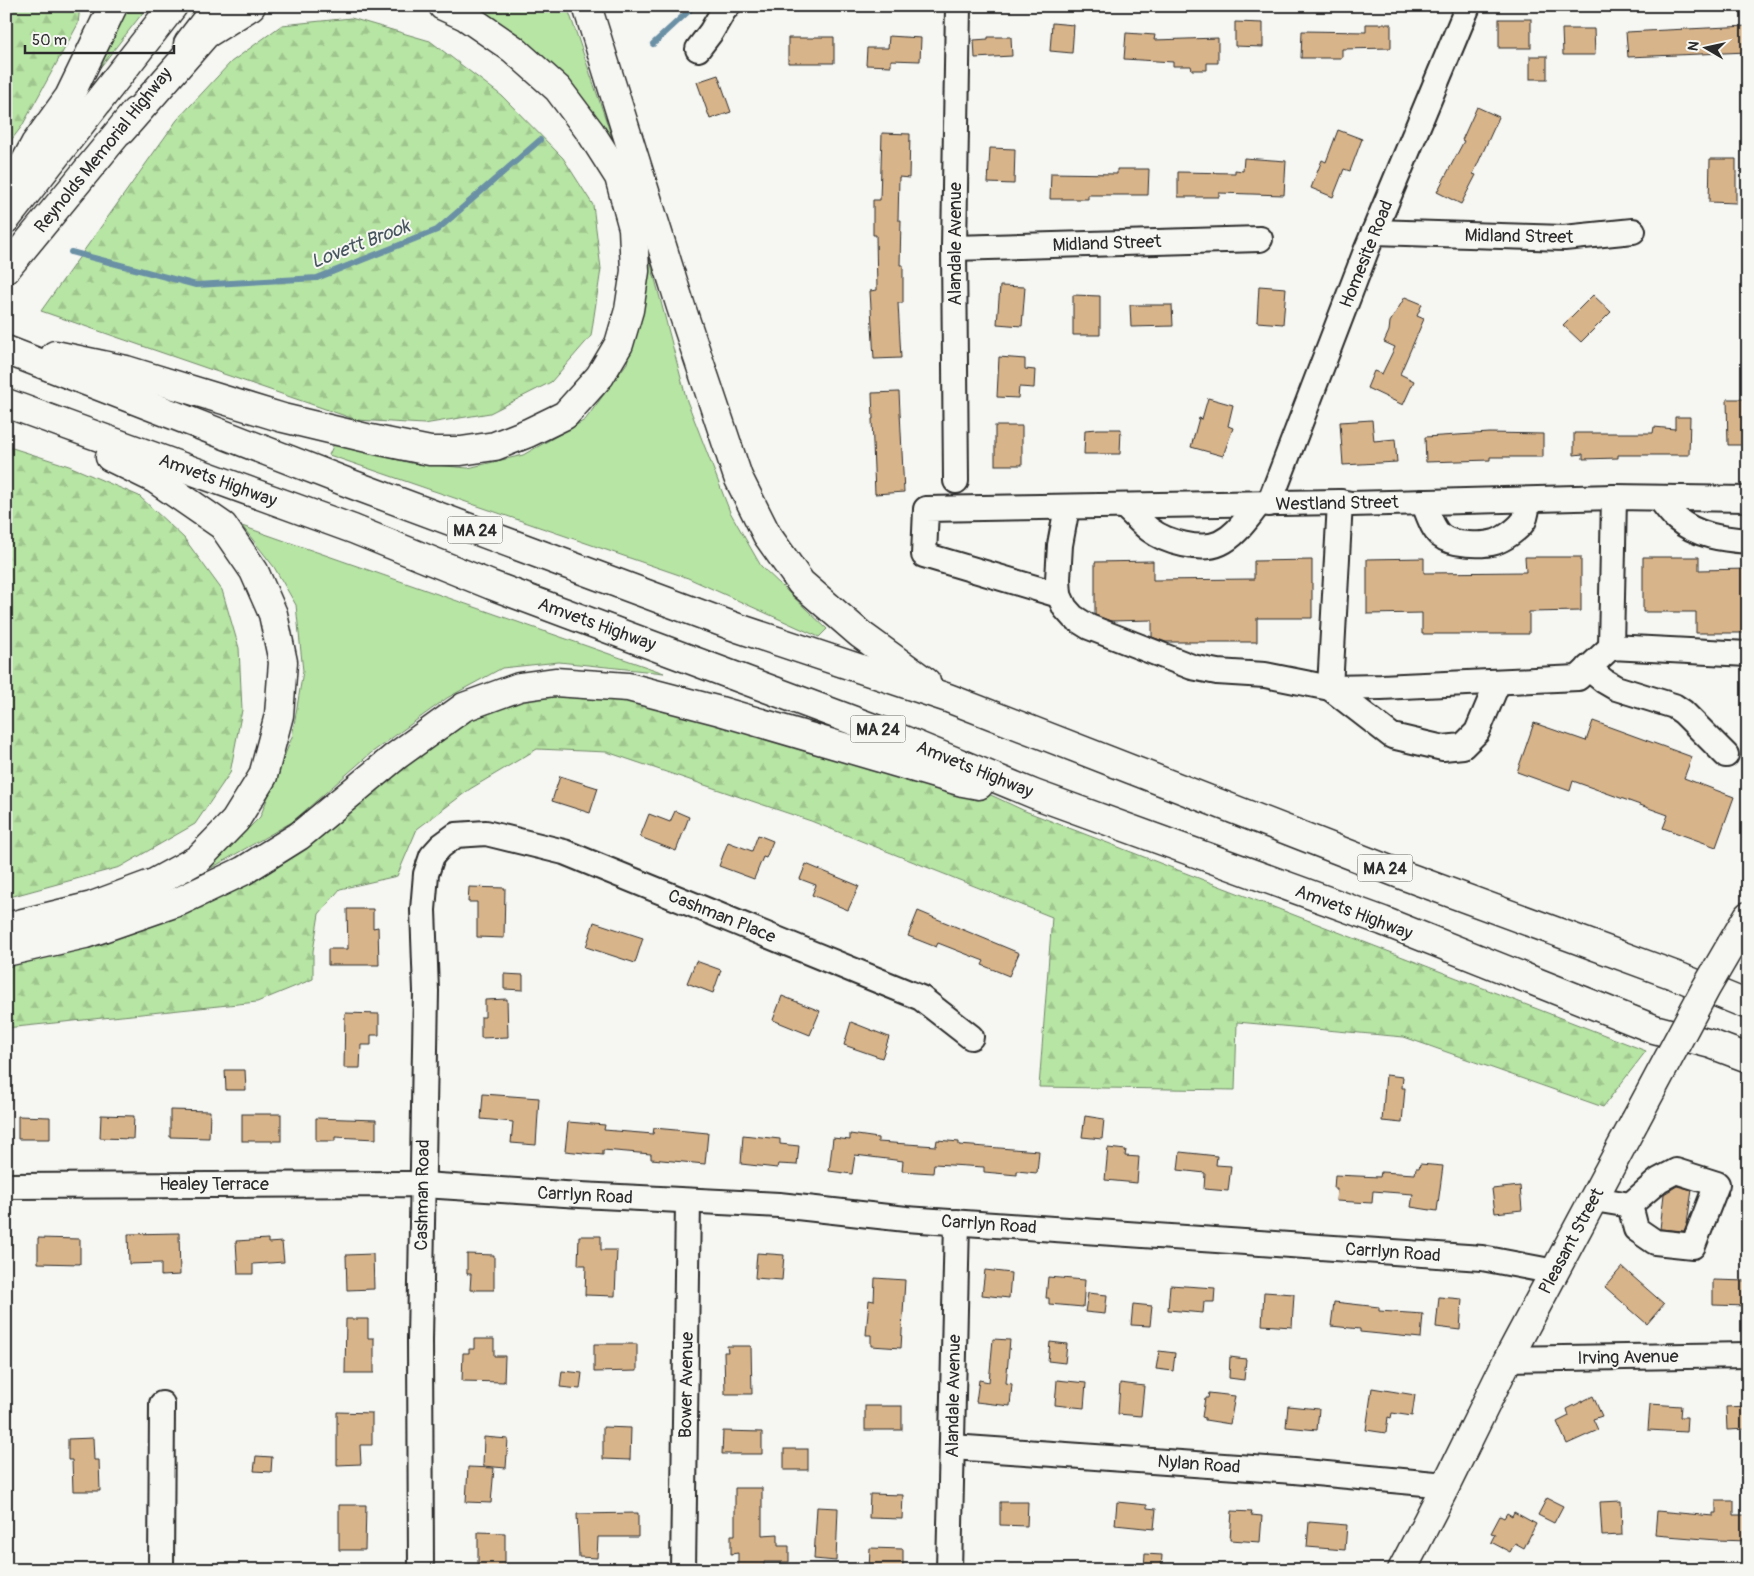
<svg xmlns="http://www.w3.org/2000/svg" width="1754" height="1576" font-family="Pangolin,sans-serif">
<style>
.grass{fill:#b7e5a4;stroke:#718868}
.forest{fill:url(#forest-firs);stroke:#718868}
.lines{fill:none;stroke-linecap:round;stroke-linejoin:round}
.stream{stroke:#6b90a5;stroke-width:6}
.building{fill:#d8b48a;stroke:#2b2b2b}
.minor-casing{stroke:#2b2b2b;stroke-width:28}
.major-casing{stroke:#2b2b2b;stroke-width:31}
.highway-casing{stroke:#2b2b2b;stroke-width:31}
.minor{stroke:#f6f6f2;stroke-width:24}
.major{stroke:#f6f6f2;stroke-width:28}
.highway{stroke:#f6f6f2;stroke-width:28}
.major-bridge-casing{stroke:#2b2b2b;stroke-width:31;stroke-linecap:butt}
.major-bridge{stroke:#f6f6f2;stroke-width:28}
.labels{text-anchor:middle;stroke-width:4;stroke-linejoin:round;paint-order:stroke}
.shield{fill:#f6f6f2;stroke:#686867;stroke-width:1}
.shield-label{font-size:16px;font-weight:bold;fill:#2b2b2b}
.street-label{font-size:18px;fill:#2b2b2b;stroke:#f6f6f2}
.water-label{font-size:19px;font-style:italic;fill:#46555e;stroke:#f6f6f2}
</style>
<defs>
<pattern id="forest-firs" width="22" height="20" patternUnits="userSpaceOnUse" patternTransform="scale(1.25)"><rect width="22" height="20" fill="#b7e5a4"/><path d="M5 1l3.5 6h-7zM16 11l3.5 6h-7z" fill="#9ec58d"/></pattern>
</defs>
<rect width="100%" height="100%" fill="#f6f6f2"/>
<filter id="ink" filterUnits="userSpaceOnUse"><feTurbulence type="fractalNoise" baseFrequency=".02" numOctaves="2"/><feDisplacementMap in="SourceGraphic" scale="10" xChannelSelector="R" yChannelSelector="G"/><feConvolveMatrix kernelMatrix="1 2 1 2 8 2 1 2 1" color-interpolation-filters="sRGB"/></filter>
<g filter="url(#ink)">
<!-- grass -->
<g class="grass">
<polygon points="122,6 148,6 81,92"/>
<polygon points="465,6 567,6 621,164"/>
<polygon points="645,241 687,401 730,512 761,566 827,629 819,637 688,578 329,455 334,444 411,463 468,468 523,455 585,420 627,363 641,299"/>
<polygon points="242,526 664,673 559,662 502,668 447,698 371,753 292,822 206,871 260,817 292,737 303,671 296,605 274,567"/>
</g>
<!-- forest -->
<g class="forest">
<polygon points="6,6 80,6 78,24 22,126 6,147"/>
<polygon points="351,18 430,41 502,96 563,158 593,205 601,269 591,336 551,382 490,413 424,424 357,420 41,311 177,120 231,62 282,25"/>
<polygon points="6,446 69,466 139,496 184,538 222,590 239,648 242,710 230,773 195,824 120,867 6,898"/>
<polygon points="555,682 963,782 1025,811 1646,1051 1603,1107 1404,1037 1237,1022 1235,1090 1039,1087 1052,917 811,821 607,752 537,749 470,789 417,829 397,876 340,889 319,914 313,951 313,979 257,1002 6,1028 6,952 180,901 464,707"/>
</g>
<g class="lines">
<!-- stream -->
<g class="stream">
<polyline points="653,44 694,6"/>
<polyline points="71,252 196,285 317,278 437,230 540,140"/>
</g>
</g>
<!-- building -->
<g class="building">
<rect x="1499" y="19" width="32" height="29"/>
<polygon points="1235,22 1263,23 1263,47 1235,46"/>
<polygon points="1052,23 1074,25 1072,53 1050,51"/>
<polygon points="1366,24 1391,24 1391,48 1342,49 1342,58 1301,58 1302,31 1366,32"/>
<polygon points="1748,26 1748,52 1628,57 1626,32"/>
<polygon points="1562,29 1594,29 1595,55 1563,55"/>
<polygon points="1126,33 1155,35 1154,40 1218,38 1218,63 1207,63 1207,70 1192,70 1191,66 1173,66 1173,62 1124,59"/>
<polygon points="889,36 921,38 920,61 891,60 891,66 866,65 867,48 888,48"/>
<polygon points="814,37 834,37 834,63 788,63 788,38 814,38"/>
<polygon points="988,37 1011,37 1012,56 975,58 974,40 988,39"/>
<rect x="1530" y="56" width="17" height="23"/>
<polygon points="718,75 731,112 710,119 697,82"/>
<polygon points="1477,107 1499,117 1473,174 1476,175 1461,204 1437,192 1464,141 1462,140"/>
<polygon points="1338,130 1362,139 1350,171 1344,169 1333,197 1311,188 1322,160 1326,162"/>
<polygon points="882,133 910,134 909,178 899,177 898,220 901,220 900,265 903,265 903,303 898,303 901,358 874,359 870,291 877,290 876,235 873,235 873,200 880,200"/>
<polygon points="990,148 1015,149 1014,184 988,183"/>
<polygon points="1244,158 1286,161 1284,195 1219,193 1219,197 1178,197 1178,172 1235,173 1235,170 1243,171"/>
<polygon points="1710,159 1736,159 1736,203 1709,202"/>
<polygon points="1117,169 1149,169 1148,195 1088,195 1088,199 1050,199 1051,173 1117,174"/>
<polygon points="1000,286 1025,287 1022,326 997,324"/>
<polygon points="1259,286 1286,288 1283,324 1257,322"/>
<polygon points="1073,295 1100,296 1100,335 1073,335"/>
<polygon points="1593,295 1611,312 1581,342 1563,325"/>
<polygon points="1405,297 1422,304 1417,316 1424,319 1400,374 1414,381 1403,405 1367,388 1374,371 1382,374 1395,347 1384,342 1389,331 1390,322"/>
<polygon points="1130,305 1172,305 1173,326 1131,327"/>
<polygon points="999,357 1025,359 1025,369 1035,370 1034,388 1019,387 1018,398 997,397"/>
<polygon points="899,392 904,492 875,494 872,419 873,419 872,393"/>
<polygon points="1208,398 1233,405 1228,426 1233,428 1223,456 1191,447 1199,418 1202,419"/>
<polygon points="1727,399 1747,399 1748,445 1728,445"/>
<polygon points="1675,417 1690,417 1689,455 1618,455 1618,458 1583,459 1583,454 1574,455 1574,433 1653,433 1654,427 1675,429"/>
<polygon points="1372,420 1374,441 1395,439 1397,462 1343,465 1340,422"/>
<rect x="995" y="426" width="27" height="39"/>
<polygon points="1098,429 1121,429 1120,454 1084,454 1085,430"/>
<polygon points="1490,433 1543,434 1543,457 1490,457 1490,460 1426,462 1425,437"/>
<polygon points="1525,557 1581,557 1581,611 1529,612 1529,634 1422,634 1422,613 1367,614 1367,559 1424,558 1424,573 1526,572"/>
<polygon points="1643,557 1699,557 1699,570 1748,569 1748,633 1696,633 1696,612 1643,612"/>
<polygon points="1312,560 1312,618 1257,618 1257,642 1166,642 1152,637 1152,620 1110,621 1095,615 1095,562 1153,561 1153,580 1254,579 1254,561"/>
<polygon points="1593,721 1692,757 1684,778 1734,797 1716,847 1663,828 1668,815 1573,781 1570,791 1517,772 1534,723 1586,741"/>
<polygon points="560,776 598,788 590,813 552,801"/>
<polygon points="675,811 689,817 676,851 640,837 649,814 670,822"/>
<polygon points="758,835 773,841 766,858 763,857 754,879 719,866 728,842 752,851"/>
<polygon points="806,864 859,886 848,910 812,895 816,885 800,879"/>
<polygon points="469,887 505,888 504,938 477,937 477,902 468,902"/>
<polygon points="347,909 373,909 373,928 378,927 379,965 328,965 328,949 348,949"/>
<polygon points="918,911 1019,953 1009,976 982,965 984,961 938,943 936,947 908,936"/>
<polygon points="594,922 643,938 635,963 586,947"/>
<polygon points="696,961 721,970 713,993 687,983"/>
<polygon points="504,974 523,975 523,990 504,989"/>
<polygon points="782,996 820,1011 810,1035 773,1020"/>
<polygon points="507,999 508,1037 481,1038 481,1017 485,1017 485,1000"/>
<polygon points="345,1013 379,1014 379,1035 371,1035 371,1045 361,1045 360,1068 344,1068"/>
<polygon points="851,1022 889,1037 882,1058 844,1045"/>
<polygon points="225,1070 245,1070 246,1090 226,1090"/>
<polygon points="1386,1075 1403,1077 1402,1088 1405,1088 1402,1123 1382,1121"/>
<polygon points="483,1094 539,1098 536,1145 511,1143 513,1122 481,1119"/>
<polygon points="170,1110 210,1111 209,1138 170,1137"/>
<rect x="242" y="1114" width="39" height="27"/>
<polygon points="101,1115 134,1116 133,1139 100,1138"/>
<polygon points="18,1116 50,1117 50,1139 18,1139"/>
<polygon points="1085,1116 1104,1119 1102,1139 1082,1137"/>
<polygon points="316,1118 376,1120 376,1139 335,1137 335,1141 316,1141"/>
<polygon points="568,1122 605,1125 604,1130 653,1134 654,1128 708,1133 705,1164 651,1159 651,1154 603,1150 603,1155 565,1151"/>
<polygon points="850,1134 878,1138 878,1142 936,1146 937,1140 959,1142 959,1145 1039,1151 1037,1173 1017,1171 1017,1175 984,1172 984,1167 934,1164 933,1173 902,1171 903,1161 855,1155 852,1174 829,1171 833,1138 850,1140"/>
<polygon points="743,1135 780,1139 780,1144 799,1146 797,1165 778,1164 777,1168 741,1164"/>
<polygon points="1108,1148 1126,1150 1125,1156 1139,1157 1137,1183 1105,1180"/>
<polygon points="1180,1152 1217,1156 1216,1165 1231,1166 1228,1191 1204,1189 1205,1173 1178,1170"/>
<polygon points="1420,1164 1443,1166 1437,1211 1411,1207 1413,1194 1373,1191 1372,1203 1336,1201 1337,1189 1334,1189 1335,1175 1380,1177 1381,1172 1415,1174 1416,1168 1419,1168"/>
<polygon points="1520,1186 1522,1210 1495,1213 1492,1189"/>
<polygon points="1677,1186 1692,1190 1687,1223 1684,1231 1660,1229 1664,1194"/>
<polygon points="179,1233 180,1275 161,1276 161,1263 129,1264 128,1234"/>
<polygon points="579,1236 601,1236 601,1250 617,1250 615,1296 585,1295 586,1265 578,1265"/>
<polygon points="38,1238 80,1239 80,1264 38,1263"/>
<polygon points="268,1239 268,1243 282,1242 284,1262 253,1264 253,1274 238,1274 236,1241"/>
<polygon points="757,1253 784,1255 782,1280 755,1278"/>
<polygon points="373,1254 374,1289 347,1290 346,1255"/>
<polygon points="467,1254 494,1255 494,1290 470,1290 471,1274 467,1274"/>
<polygon points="1622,1267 1664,1304 1647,1324 1605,1287"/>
<polygon points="985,1270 1011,1273 1009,1298 982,1295"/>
<polygon points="1048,1277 1085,1280 1083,1307 1049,1304 1049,1298 1046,1298"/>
<polygon points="875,1278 905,1280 901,1348 871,1346 871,1335 866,1335 869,1300 874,1301"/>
<polygon points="1713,1280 1748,1281 1748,1306 1713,1305"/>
<polygon points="1170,1285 1215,1288 1214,1302 1204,1302 1203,1313 1168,1310"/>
<polygon points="1264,1292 1294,1294 1292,1327 1262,1325"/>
<polygon points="1088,1293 1107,1295 1105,1314 1085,1312"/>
<polygon points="1439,1297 1462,1299 1460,1330 1436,1327"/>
<polygon points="1334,1302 1379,1307 1379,1311 1423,1314 1421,1338 1360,1332 1360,1329 1331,1326"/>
<polygon points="1133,1304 1152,1306 1150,1326 1131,1325"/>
<polygon points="346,1319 368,1319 368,1338 374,1338 374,1373 345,1373"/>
<polygon points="474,1339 494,1339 494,1356 505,1356 504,1382 462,1381 463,1353 469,1353 469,1349 474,1349"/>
<polygon points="993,1339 1010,1340 1006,1383 1012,1384 1010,1406 976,1402 979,1380 989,1382"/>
<polygon points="1050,1342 1067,1344 1065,1363 1048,1361"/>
<polygon points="594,1344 637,1344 637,1371 594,1372"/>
<polygon points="727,1346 751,1346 752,1394 725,1394 724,1352 728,1352"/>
<polygon points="1159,1351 1175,1353 1173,1371 1156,1369"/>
<polygon points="1230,1357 1246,1359 1244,1380 1229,1378"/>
<polygon points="562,1371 582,1373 580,1389 560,1387"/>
<polygon points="1057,1380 1086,1383 1084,1408 1055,1405"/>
<polygon points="1120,1383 1144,1386 1141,1416 1118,1414"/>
<polygon points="1372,1388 1415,1395 1412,1416 1392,1413 1391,1418 1388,1417 1386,1433 1366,1430"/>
<polygon points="1209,1393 1235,1396 1230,1424 1205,1420 1205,1418 1202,1417 1205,1398 1208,1398"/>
<polygon points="1593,1396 1602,1416 1593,1419 1598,1430 1567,1444 1557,1422 1569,1416 1567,1409"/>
<polygon points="1650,1404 1681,1406 1680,1417 1687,1417 1686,1432 1648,1430"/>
<rect x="865" y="1406" width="37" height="24"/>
<polygon points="1288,1406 1319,1409 1317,1430 1286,1427"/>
<polygon points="1748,1406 1748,1429 1727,1430 1726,1407"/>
<polygon points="337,1412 372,1413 372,1445 360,1445 361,1464 337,1465"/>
<polygon points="603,1427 631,1428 630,1460 603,1459"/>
<polygon points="723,1431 762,1432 762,1454 722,1454"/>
<polygon points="484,1437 508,1439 506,1468 483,1466"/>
<polygon points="93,1438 94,1460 99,1460 100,1491 73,1491 72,1460 68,1460 68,1439"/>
<rect x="784" y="1449" width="24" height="21"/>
<polygon points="256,1456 272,1457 271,1472 254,1471"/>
<polygon points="468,1467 494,1468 491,1503 466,1502"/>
<polygon points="735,1488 762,1488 762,1535 778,1534 778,1546 789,1546 789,1562 764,1562 764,1570 738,1570 738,1553 731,1554 731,1535 735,1535"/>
<polygon points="870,1494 903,1495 902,1519 869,1518"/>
<polygon points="1547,1498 1563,1506 1554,1523 1538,1515"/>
<polygon points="1621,1501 1622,1535 1602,1536 1600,1502"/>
<polygon points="1716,1501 1734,1501 1734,1515 1748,1515 1748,1541 1717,1540 1655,1535 1657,1511 1713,1516 1713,1513 1716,1513"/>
<polygon points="1000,1502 1028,1502 1027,1526 1000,1525"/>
<polygon points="1117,1502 1147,1505 1147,1508 1156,1509 1154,1529 1115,1525"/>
<polygon points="339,1505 366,1505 365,1550 339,1550"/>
<polygon points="817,1507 838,1508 836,1561 814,1559"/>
<polygon points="1232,1511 1252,1512 1251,1515 1262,1516 1260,1542 1230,1540"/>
<polygon points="1514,1512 1536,1524 1524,1548 1515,1543 1510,1552 1491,1542 1495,1534 1491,1533 1500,1516 1504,1518 1507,1513 1512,1516"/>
<polygon points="638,1513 638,1537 598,1537 597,1558 579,1557 577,1514"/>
<polygon points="1309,1522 1347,1525 1345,1550 1307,1547"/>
<polygon points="478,1532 505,1533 505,1570 478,1570"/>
<polygon points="870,1548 903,1549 903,1570 869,1570"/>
<polygon points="1145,1554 1162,1555 1161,1570 1144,1570"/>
</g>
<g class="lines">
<defs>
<g id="minor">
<polyline points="698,49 711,32 725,8 728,6"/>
<polyline points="1374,232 1564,238 1633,231"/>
<polyline points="954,248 1260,239"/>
<polyline points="956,481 954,248 958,6"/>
<path d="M1659 498C1665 505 1670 513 1677 519 1697 536 1723 539 1748 541"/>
<polyline points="1340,502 1330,688 1392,736 1443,748 1463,746 1477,732 1498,682"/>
<path d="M1423 502C1428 513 1432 529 1441 536 1452 545 1482 546 1495 542 1504 539 1517 530 1523 522 1527 517 1527 506 1528 500"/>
<polyline points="1269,504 1366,251 1468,6"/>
<path d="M1124 506C1133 514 1141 523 1150 530 1166 542 1201 552 1220 543 1237 535 1247 518 1259 504"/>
<polyline points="1067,507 1060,545 1058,579 1059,595 1065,608 1073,617 1089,627 1192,667 1217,672 1265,675 1330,688 1381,687 1578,678 1611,647 1748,654"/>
<polyline points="1059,595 924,555 926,509 1340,502 1351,504 1614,497 1748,499"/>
<polyline points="1611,647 1614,497"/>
<polyline points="1588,668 1604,681 1616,688 1674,706 1683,712 1726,755"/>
<polyline points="6,1186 408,1184 580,1195 779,1205 906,1219 1482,1258 1555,1272"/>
<polyline points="1594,1199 1630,1205 1659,1180 1676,1171 1717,1184 1693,1246 1655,1242 1636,1229 1630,1205"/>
<polyline points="1508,1359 1748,1355"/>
<polyline points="952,1447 1294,1471 1446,1485"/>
<polyline points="161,1570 162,1404"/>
<polyline points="421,1570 420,1340 426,991 423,910 426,874 432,856 441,846 456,835 486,833 564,852 921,998 971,1037"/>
<polyline points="683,1570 688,1201"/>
<polyline points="949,1570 957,1222"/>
</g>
<g id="major">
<polyline points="188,44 217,6"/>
<polyline points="6,219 173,6"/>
<polyline points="6,269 135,112"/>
<polyline points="1731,945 1748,916"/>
<polyline points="1402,1570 1446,1485 1508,1359 1635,1121"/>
</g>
<g id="highway">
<polyline points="587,6 681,307 738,477 767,535 801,583 860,634 926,682"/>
<polyline points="121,131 206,34 251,6"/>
<polyline points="6,198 35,144 69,97 113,6"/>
<polyline points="6,350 354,485 738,628 948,698 1405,876 1682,978 1748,1005"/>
<polyline points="55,355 126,370 283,418 371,439 430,451 461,451 495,446 528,433 565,415 600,376 619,344 629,310 635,271 633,228 619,177 591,133 558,89 513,49 465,16 443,6"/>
<polyline points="6,403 353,529 491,585 884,732 1034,794 1383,921 1654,1029 1711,1044 1748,1058"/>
<polyline points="6,927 92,906 154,883 198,859 235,821 263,776 279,715 283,662 273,614 254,571 223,526 155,479 110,457"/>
<polyline points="6,952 85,934 180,901 243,871 299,836 396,756 464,707 519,687 555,682 628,687 720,711 963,782 979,785"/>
</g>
</defs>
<!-- minor casing -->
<use href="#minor" class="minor-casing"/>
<!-- major casing -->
<use href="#major" class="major-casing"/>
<!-- highway casing -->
<use href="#highway" class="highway-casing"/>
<!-- minor -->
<use href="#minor" class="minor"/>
<!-- major -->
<use href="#major" class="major"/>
<!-- highway -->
<use href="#highway" class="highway"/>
<defs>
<polyline id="major-bridge" points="1635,1121 1706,988 1731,945"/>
</defs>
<!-- major-bridge casing -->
<use href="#major-bridge" class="major-bridge-casing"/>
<!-- major-bridge -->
<use href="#major-bridge" class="major-bridge"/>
</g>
</g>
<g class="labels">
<!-- shield labels -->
<g class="shield">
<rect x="447.5" y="516.5" width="55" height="27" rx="4"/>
<rect x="850.5" y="715.5" width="55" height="27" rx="4"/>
<rect x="1357.5" y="854.5" width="55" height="27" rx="4"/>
</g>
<g class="shield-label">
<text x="475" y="536">MA 24</text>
<text x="878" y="735">MA 24</text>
<text x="1385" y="874">MA 24</text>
</g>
<!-- street labels -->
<g class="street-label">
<text transform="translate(103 150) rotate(-51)" y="6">Reynolds Memorial Highway</text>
<text transform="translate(1519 236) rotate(1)" y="6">Midland Street</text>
<text transform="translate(1107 243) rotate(-2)" y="6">Midland Street</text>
<text transform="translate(955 244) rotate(-90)" y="6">Alandale Avenue</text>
<text transform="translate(1366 254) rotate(-68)" y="6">Homesite Road</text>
<text transform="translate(218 480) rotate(20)" y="6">Amvets Highway</text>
<text transform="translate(1337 503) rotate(-1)" y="6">Westland Street</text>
<text transform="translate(597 624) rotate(20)" y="6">Amvets Highway</text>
<text transform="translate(975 769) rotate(22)" y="6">Amvets Highway</text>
<text transform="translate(1354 912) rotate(21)" y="6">Amvets Highway</text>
<text transform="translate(722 916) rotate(22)" y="6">Cashman Place</text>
<text x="214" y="1190">Healey Terrace</text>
<text transform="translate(422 1195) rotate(-89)" y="6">Cashman Road</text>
<text transform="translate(585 1195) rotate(3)" y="6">Carrlyn Road</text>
<text transform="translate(989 1224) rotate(4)" y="6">Carrlyn Road</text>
<text transform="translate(1571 1241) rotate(-62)" y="6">Pleasant Street</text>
<text transform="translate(1393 1252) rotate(4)" y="6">Carrlyn Road</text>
<text transform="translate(1628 1357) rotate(-1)" y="6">Irving Avenue</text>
<text transform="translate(686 1385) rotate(-89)" y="6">Bower Avenue</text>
<text transform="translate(953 1396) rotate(-89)" y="6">Alandale Avenue</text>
<text transform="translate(1199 1464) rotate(4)" y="6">Nylan Road</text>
</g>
<!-- water labels -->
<g class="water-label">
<text transform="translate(360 243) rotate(-21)" y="7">Lovett Brook</text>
</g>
</g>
<!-- margin -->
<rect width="1754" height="1576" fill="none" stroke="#f6f6f2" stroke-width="25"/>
<rect x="12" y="12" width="1729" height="1551" fill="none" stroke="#2b2b2b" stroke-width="2" filter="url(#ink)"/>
<!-- north arrow -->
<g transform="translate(1706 48) rotate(279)" stroke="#f6f6f2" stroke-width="4" paint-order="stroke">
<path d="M0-4L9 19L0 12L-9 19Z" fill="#2b2b2b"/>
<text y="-8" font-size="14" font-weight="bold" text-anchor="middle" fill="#2b2b2b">N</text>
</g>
<!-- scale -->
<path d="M25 45v8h149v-8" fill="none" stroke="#2b2b2b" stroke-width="2.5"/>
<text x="32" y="45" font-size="15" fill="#2b2b2b" stroke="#f6f6f2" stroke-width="4" paint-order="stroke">50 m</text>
</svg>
